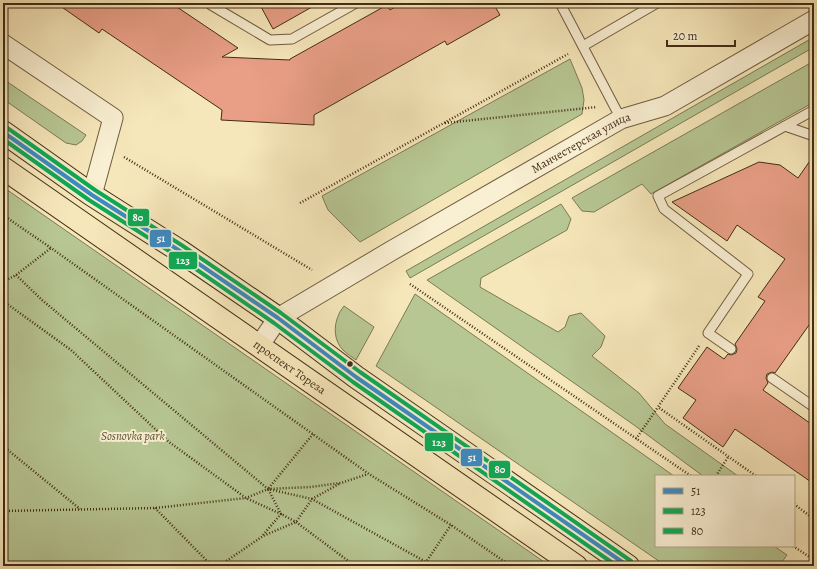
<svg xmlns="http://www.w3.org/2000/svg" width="817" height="569" font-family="Alegreya,serif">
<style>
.green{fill:#b7c794;stroke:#7c7a55}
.building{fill:#e99f86;stroke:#422c16}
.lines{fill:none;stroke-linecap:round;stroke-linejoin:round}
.lane-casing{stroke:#6f5b3f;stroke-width:11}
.street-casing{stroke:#6f5b3f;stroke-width:21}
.primary-casing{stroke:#422c16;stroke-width:24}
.path{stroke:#422c16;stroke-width:2.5;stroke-dasharray:1 2;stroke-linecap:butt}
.lane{stroke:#f9efd2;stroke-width:9}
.street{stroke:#f9efd2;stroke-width:19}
.primary{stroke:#f6e7ba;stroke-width:22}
.bus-1-casing{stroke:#f9efd2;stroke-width:7}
.bus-2-casing{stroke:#f9efd2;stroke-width:7}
.bus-3-casing{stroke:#f9efd2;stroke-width:7}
.bus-1{stroke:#3d8ac2;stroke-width:4}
.bus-2{stroke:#10a855;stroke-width:4}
.bus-3{stroke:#10a855;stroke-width:4}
.bus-dot{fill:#422c16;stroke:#f9efd2;stroke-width:1.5}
.labels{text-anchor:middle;stroke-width:4;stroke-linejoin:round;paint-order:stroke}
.street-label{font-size:12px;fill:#422c16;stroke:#f9efd2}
.park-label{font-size:12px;font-style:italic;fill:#5f5336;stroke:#f9efd2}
.line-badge{stroke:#f9efd2;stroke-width:1.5}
.badge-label{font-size:11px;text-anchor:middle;font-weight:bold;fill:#fff}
</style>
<rect width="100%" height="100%" fill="#f6e7ba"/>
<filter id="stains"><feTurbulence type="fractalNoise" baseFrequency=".005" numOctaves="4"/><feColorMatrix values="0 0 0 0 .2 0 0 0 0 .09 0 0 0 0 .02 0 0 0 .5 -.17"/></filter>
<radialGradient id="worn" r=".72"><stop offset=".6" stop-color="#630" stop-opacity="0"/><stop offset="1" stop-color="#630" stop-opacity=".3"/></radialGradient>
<!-- green -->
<g class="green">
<polygon points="814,37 814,47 410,278 406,271"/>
<polygon points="570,59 582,88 584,100 582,114 360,242 328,210 322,196"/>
<polygon points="814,61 814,102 651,194 642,184 594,212 582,211 572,198"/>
<polygon points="3,79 86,135 82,141 76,145 66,143 3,99"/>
<polygon points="3,187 550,566 3,566"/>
<polygon points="561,204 571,219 567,230 481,278 480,287 558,332 565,327 569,316 581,313 605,336 601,347 592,356 639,393 665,424 738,476 703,476 634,425 427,280"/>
<polygon points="415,294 674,476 656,476 656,546 774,546 787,555 779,566 666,566 376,366"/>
<path d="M344 306 374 327 356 360C352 357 347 354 343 350 334 341 333 326 339 314 340 311 342 309 344 306Z"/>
</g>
<!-- building -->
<g class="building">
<polygon points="56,3 171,3 238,48 222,57 290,60 290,59 387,5 390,10 401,3 493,3 500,15 447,45 445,41 314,115 314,125 221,120 222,110 102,29 99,33"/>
<polygon points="259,3 319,3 273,29"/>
<polygon points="814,155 814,318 775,373 772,372 767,374 766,378 768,383 763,390 814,426 814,484 735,429 723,447 683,418 696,400 678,388 707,347 724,359 728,354 731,355 736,353 737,349 735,344 765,301 758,297 785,259 737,225 727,241 672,202 759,162 780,165 798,178"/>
</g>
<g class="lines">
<defs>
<g id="lane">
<polyline points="210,3 211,5 270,40 292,39 356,3"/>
<polyline points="560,3 621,119"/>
<polyline points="583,46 657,3"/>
<polyline points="785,126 814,136"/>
<polyline points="731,349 708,333 748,274 664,209 658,196 814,110"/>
<polyline points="772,378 814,407"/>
</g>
<g id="street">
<polyline points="3,44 113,118 92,195"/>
<path id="s1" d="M259 346 278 318 391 251 621 119 665 106 814 20"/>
</g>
<g id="primary">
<polyline points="3,132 92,195 180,251 278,318 356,377 628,566"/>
<path id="s2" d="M3 168 576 566"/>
</g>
</defs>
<!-- lane casing -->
<use href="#lane" class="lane-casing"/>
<!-- street casing -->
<use href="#street" class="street-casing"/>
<!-- primary casing -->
<use href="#primary" class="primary-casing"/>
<!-- path -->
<g class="path">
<polyline points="445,123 597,107"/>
<polyline points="124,157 312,270"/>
<polyline points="300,203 568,54"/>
<polyline points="3,215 51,248 369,474 451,525 511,566"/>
<polyline points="16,275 42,300 268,489 312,499 426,562 431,566"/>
<polyline points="3,282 16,275 51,248"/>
<polyline points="410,284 691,476"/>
<polyline points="3,301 71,350 169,442 246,498 281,514 296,522 355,566"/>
<polyline points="699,346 658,407 756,476"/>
<polyline points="636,439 658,407"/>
<polyline points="3,446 80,509"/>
<polyline points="716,476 728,457"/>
<polyline points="794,504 811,517 813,560 809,566"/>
<polyline points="155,508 212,566"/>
<polyline points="3,511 155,508 246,498 268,489 310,487 341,483 368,474"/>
<polyline points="263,535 281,514 268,489 313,434"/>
<polyline points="793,546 814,560"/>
<polyline points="219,566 263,536 296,522 312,499 339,484"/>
<polyline points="425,566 426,562 451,525"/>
</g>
<!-- lane -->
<use href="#lane" class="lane"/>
<!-- street -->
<use href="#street" class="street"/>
<!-- primary -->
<use href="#primary" class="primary"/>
<defs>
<polyline id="bus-1" points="3,132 92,195 180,251 278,318 356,377 628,566"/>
<polyline id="bus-2" points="3,139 89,200 177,256 274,323 353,382 617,566"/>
<polyline id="bus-3" points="6,127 95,190 183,246 281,313 360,372 631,561"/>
</defs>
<!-- bus-1 casing -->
<use href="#bus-1" class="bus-1-casing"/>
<!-- bus-2 casing -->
<use href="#bus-2" class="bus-2-casing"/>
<!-- bus-3 casing -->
<use href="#bus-3" class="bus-3-casing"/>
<!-- bus-1 -->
<use href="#bus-1" class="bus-1"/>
<!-- bus-2 -->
<use href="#bus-2" class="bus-2"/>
<!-- bus-3 -->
<use href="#bus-3" class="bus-3"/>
</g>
<!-- markers -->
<circle class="bus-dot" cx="350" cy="364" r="3.5"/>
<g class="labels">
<!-- street labels -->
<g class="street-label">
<text dy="4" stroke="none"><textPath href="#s1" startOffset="384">Манчестерская улица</textPath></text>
<text dy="4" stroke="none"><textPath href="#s2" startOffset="349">проспект Тореза</textPath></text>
</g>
<!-- park labels -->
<g class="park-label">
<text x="133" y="440">Sosnovka park</text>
</g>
</g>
<g class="line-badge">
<rect x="127" y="208" width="23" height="19" rx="4" fill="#10a855"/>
<rect x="149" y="229" width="23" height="19" rx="4" fill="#3d8ac2"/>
<rect x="168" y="251" width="30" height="19" rx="4" fill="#10a855"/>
<rect x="424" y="432" width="30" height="20" rx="4" fill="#10a855"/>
<rect x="460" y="448" width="23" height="19" rx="4" fill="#3d8ac2"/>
<rect x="488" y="460" width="23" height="19" rx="4" fill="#10a855"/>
</g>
<g class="badge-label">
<text x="138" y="221">80</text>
<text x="161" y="242">51</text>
<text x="183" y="264">123</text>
<text x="439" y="446">123</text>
<text x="472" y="461">51</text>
<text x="500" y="473">80</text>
</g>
<!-- margin -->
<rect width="817" height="569" fill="none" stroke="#f6e7ba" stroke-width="16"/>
<rect x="4" y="4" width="809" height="561" fill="none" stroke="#422c16" stroke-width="2"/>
<rect x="8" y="8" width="801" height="553" fill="none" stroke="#422c16"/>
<!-- legend -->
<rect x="655" y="475" width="140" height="72" fill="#f9efd2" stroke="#b0a187"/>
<rect x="663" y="488" width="20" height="6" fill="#3d8ac2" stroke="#b0a187"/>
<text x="691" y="495" font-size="12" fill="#422c16">51</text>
<rect x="663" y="508" width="20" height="6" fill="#10a855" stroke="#b0a187"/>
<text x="691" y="515" font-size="12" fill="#422c16">123</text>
<rect x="663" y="528" width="20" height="6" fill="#10a855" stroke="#b0a187"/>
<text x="691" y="535" font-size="12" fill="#422c16">80</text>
<!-- scale -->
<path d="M667 40v6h68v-6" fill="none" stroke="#422c16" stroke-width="2"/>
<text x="673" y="40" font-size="12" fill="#422c16" stroke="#f9efd2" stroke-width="3" paint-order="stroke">20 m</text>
<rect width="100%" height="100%" filter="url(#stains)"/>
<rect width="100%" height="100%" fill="url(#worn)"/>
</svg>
